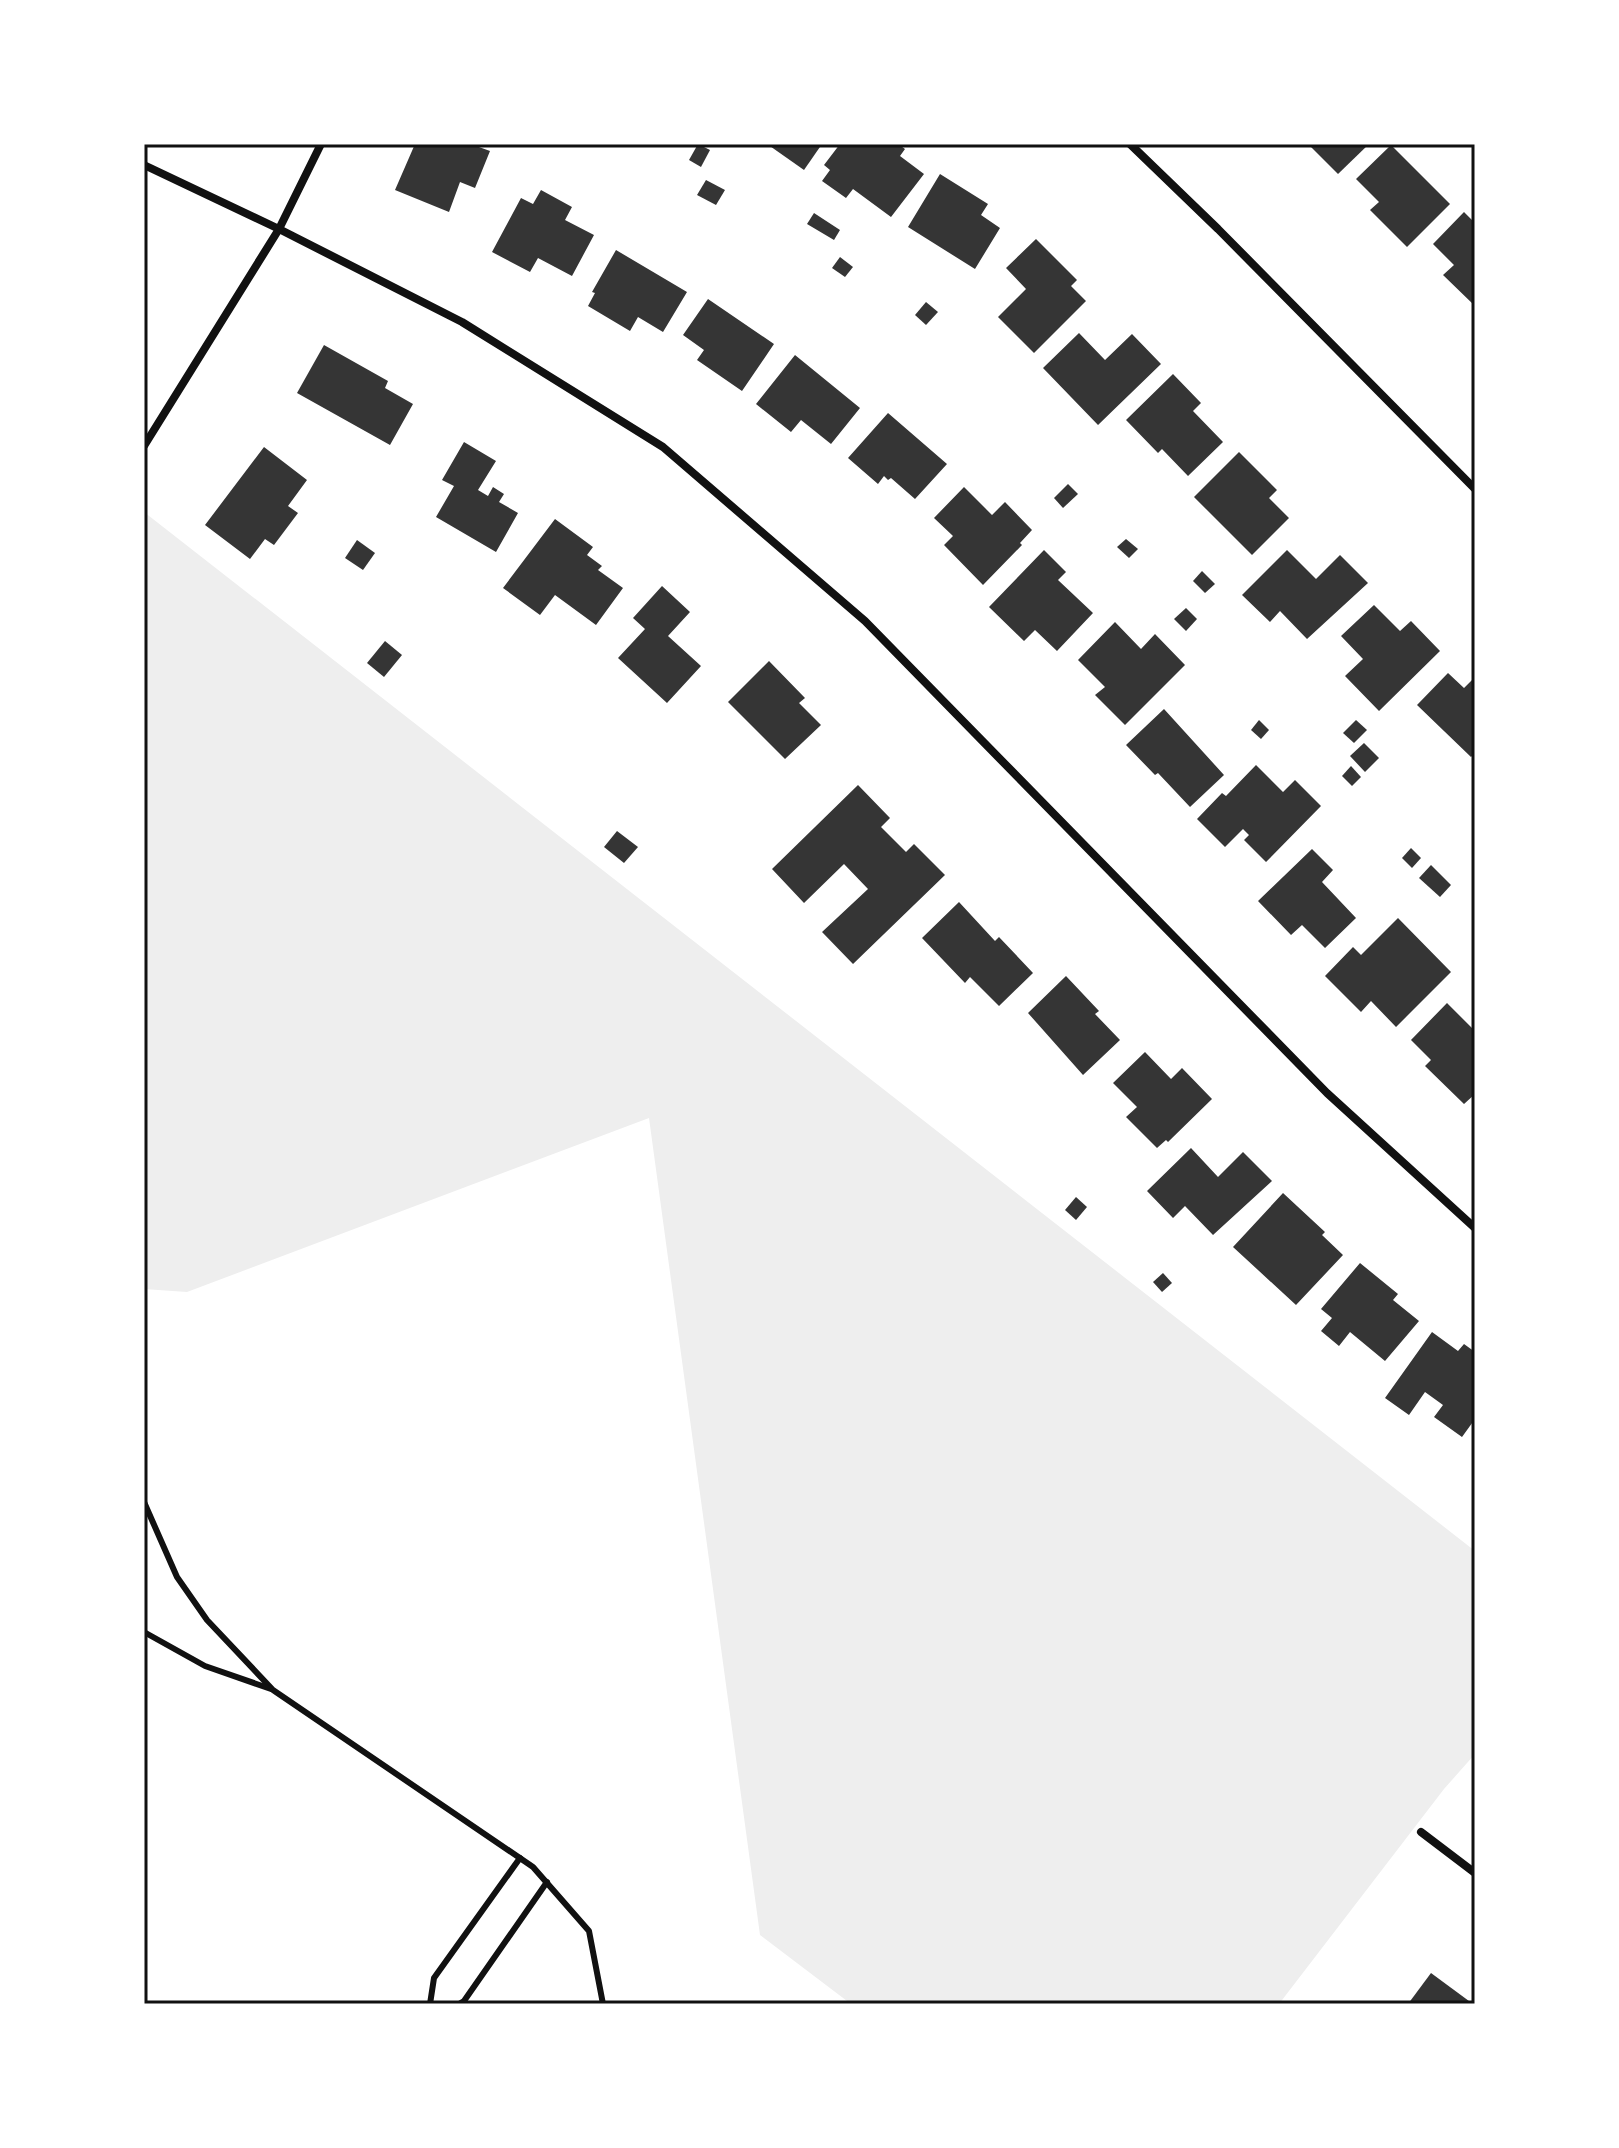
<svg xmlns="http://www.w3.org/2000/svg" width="1619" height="2148" font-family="'Exo 2',sans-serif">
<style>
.green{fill:#eee}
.building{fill:#353535}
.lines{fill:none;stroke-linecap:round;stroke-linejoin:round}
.service{stroke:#111;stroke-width:6}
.minor{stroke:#111;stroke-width:8}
.neatline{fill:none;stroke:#111;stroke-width:3}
</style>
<rect width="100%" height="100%" fill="#fff"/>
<!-- green -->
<polygon class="green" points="144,512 1475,1551 1475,1754 1444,1789 1279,2004 851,2004 760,1935 649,1118 187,1292 144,1289"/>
<!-- building -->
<g class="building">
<polygon points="415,144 480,144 479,147 490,151 475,188 460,182 449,212 395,190"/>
<polygon points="698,144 710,150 701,167 689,160"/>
<polygon points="767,144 822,144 804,170"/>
<polygon points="840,144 898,144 905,149 900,156 924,174 891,217 853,189 846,198 822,181 830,170 824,165"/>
<polygon points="1308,144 1369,144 1338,174"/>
<polygon points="1391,145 1450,204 1407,247 1370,210 1379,202 1356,179"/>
<polygon points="940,174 988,204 981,215 1000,228 975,269 908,227"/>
<polygon points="706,180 725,190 716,205 697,195"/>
<polygon points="541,190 572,207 565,220 594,235 572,276 538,258 530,272 492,252 521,198 533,204"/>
<polygon points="1464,212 1475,223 1475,306 1443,275 1454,265 1433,244"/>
<polygon points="814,213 840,230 834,240 807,224"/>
<polygon points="1036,239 1077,280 1071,286 1086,301 1034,353 998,317 1026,289 1006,268"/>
<polygon points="616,250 687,292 663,332 638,317 630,331 588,306 595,293 592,292"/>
<polygon points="840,257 853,267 845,277 832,268"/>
<polygon points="708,299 774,344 742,391 697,360 704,350 683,335"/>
<polygon points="926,302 938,312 926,325 915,315"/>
<polygon points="1079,333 1105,360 1132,334 1161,364 1098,425 1043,368"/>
<polygon points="324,345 388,381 385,388 413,404 390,445 297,393"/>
<polygon points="795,355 860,408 831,444 801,420 791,432 756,404"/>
<polygon points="1173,374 1201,403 1193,411 1223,442 1188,476 1162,449 1158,453 1126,420"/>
<polygon points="888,413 947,464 915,499 891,478 888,480 884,476 878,484 848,458"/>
<polygon points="464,442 496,461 478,490 488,496 493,487 504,494 499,502 518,513 496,552 436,517 454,486 442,480"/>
<polygon points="264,447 307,480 288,506 298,513 274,545 265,539 250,559 205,525"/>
<polygon points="1239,452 1277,490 1269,498 1289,518 1252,555 1194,497"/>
<polygon points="1068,484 1078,494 1063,508 1054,498"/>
<polygon points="964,487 992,515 1005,502 1032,530 1020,543 1022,545 983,585 944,545 953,536 934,518"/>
<polygon points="555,519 593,547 587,555 602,566 598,570 623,588 596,625 555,595 540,615 503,588"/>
<polygon points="1126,539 1138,549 1129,558 1117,547"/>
<polygon points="357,540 375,553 363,570 345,558"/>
<polygon points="1044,550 1066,572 1058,580 1093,613 1057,651 1035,630 1024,641 989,607"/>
<polygon points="1287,550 1316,579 1340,555 1368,583 1307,639 1280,611 1270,622 1242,595"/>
<polygon points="1202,571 1215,584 1205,593 1193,581"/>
<polygon points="662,586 690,612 668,636 701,666 667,703 618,658 645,629 633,618"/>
<polygon points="1374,605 1400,631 1411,621 1440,651 1379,711 1345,676 1363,659 1341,636"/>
<polygon points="1186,608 1197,619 1186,631 1174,619"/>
<polygon points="1115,622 1141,649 1155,634 1185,665 1125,725 1095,695 1105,687 1078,660"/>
<polygon points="385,641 402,655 384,677 367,663"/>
<polygon points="769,661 805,698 799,703 821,725 785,759 728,702"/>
<polygon points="1448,673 1464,688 1475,677 1475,753 1471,757 1417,705"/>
<polygon points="1164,709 1224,775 1190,807 1158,773 1155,775 1126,745"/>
<polygon points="1259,720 1269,730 1261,739 1251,730"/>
<polygon points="1356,720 1367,730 1354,743 1343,733"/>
<polygon points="1364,743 1379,758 1365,772 1350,756"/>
<polygon points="1256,765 1283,792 1295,780 1321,806 1266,862 1244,840 1249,835 1243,829 1225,847 1197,819 1222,793 1226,796"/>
<polygon points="1351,766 1361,777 1352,786 1342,776"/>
<polygon points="858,785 890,818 881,827 906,852 914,844 945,875 853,964 822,932 868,889 844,864 804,903 772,869"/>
<polygon points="617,831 638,847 624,863 604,847"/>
<polygon points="1411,848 1421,858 1412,868 1402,858"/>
<polygon points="1312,849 1333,870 1322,882 1356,918 1325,948 1302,925 1291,935 1258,901"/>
<polygon points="1431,865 1451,885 1440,897 1419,878"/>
<polygon points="959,902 995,941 999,937 1033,973 999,1006 970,977 965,983 922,938"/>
<polygon points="1398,918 1451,972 1396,1027 1371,1001 1361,1012 1325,976 1353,947 1361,955"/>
<polygon points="1066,976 1099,1011 1095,1014 1120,1040 1083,1075 1028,1013"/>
<polygon points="1447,1003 1475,1031 1475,1094 1464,1104 1425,1066 1431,1060 1411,1040"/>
<polygon points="1145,1052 1171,1079 1182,1068 1212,1099 1168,1142 1166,1140 1157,1148 1126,1117 1137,1107 1113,1083"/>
<polygon points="1191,1148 1218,1177 1243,1152 1272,1181 1213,1235 1185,1206 1173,1218 1147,1191"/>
<polygon points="1283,1193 1325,1232 1322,1235 1343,1255 1296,1305 1233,1247"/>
<polygon points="1076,1197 1087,1207 1076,1220 1065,1210"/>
<polygon points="1360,1263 1398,1294 1393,1300 1419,1321 1385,1361 1350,1332 1339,1346 1321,1331 1332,1318 1321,1309"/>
<polygon points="1163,1273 1172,1283 1162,1292 1153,1282"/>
<polygon points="1432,1332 1458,1351 1464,1344 1475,1352 1475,1419 1462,1437 1434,1417 1443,1405 1425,1392 1409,1415 1385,1398"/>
<polygon points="1431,1973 1473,2004 1408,2004"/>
</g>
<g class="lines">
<!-- service -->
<g class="service">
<polyline points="144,1502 177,1577 207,1620 273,1690 533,1867 589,1931 603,2004"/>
<polyline points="144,1632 205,1666 271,1689"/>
<polyline points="430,2004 434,1978 520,1858"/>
<polyline points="459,2004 464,2001 547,1882"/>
</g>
<!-- minor -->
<g class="minor">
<polyline points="1130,144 1218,229 1475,489"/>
<polyline points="144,165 279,229 462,322 663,447 865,621 1327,1093 1475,1228"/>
<polyline points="144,446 279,229 321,144"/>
<polyline points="1421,1832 1475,1873"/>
</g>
</g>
<!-- border -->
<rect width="1619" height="2148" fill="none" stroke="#ffffff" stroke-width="292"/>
<rect x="146" y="146" width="1327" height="1856" class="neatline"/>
</svg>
